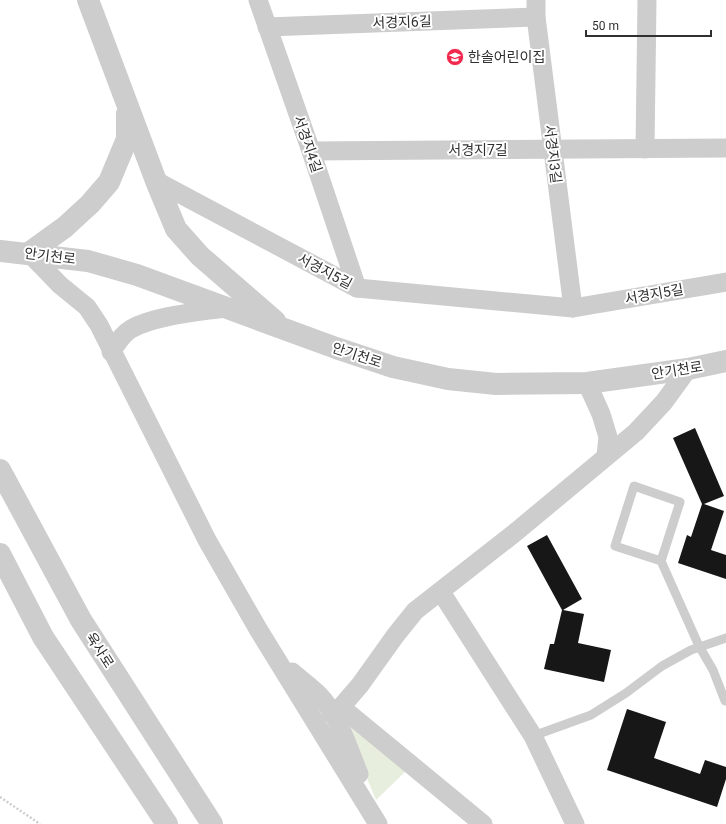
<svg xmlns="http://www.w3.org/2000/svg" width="726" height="824" font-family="Roboto,'Noto Sans KR',sans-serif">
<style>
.green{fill:#e8eedd}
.building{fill:#171717}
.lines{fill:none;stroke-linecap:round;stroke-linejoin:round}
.path{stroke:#cdcdcd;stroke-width:2.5;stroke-dasharray:2 2;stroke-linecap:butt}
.service{stroke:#cdcdcd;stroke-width:9}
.minor{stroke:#cdcdcd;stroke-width:19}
.tertiary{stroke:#cdcdcd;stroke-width:22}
.labels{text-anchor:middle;stroke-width:4;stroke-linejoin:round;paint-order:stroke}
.street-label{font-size:14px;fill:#303030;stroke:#fff}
.poi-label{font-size:14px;fill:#303030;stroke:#fff;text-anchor:start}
</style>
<rect width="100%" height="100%" fill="#fff"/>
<!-- green -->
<polygon class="green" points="351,724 406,771 376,800 346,728"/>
<!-- building -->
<g class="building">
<polygon points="695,428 724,496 704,504 724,511 711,550 726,555 726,579 678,563 687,535 691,537 702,504 673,438"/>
<polygon points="547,535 582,599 563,610 584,614 578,643 611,650 604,682 544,669 550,644 554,644 562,610 527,546"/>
<polygon points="627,709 666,722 654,758 700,774 705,760 726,767 726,779 717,807 607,770"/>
</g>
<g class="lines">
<!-- path -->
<polyline class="path" points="0,797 40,824"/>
<!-- service -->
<g class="service">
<polyline points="661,561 615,546 634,486 680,502 661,561 699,646 713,670 725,701"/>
<polyline points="533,736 591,715 626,693 662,666 691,650 726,638"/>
</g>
<!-- minor -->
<g class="minor">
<polyline points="258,0 311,151 357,288"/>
<polyline points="536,0 536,17 573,308"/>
<polyline points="267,27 536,17"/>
<polyline points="645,149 647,0"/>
<polyline points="311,151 726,148"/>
<polyline points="156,181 357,288 573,308 726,282"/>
<polyline points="29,253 60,285 87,307 99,325 207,540 258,629 378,824"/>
<path d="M111 352C117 344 122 334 131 329 153 316 198 312 224 308"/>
<polyline points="587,383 601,414 608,437 606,456"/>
<polyline points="441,592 533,736 575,824"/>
<path d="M292 672C300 679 310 686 318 694 339 715 348 748 359 774"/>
<polyline points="341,707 483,824"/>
<polyline points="331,713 341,707 360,685 395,636 415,611 517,531 636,432 664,402 688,369"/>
</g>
<!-- tertiary -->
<g class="tertiary">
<polyline points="88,0 156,181 176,229 200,256 275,321"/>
<polyline points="0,251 88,261 137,275 336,348 393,367 448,379 496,384 587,383 688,369 726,361"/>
<polyline points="29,253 65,227 90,204 109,182 127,139 127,114"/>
<polyline points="0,470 81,620 212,824"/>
<polyline points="0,554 43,637 167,824"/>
</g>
</g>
<!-- icons -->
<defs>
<symbol id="school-disc" viewBox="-11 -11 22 22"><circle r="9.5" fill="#f1294f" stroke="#fff"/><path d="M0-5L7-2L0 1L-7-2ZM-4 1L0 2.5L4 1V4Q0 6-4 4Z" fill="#fff"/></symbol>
</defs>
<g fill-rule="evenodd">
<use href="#school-disc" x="445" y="47" width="20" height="20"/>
</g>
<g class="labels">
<!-- street labels -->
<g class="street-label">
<text transform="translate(402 22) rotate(-2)" y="5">서경지6길</text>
<text transform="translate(308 144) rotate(71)" y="5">서경지4길</text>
<text x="478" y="155">서경지7길</text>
<text transform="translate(553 154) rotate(83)" y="5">서경지3길</text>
<text transform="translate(50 256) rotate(7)" y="5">안기천로</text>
<text transform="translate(325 271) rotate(28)" y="5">서경지5길</text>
<text transform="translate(654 294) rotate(-10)" y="5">서경지5길</text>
<text transform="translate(357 355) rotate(18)" y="5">안기천로</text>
<text transform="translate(677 370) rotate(-9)" y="5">안기천로</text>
<text transform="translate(100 650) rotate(57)" y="5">육사로</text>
</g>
<!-- poi labels -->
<g class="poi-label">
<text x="468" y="62">한솔어린이집</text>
</g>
</g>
<!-- scale -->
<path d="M586 30v6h125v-6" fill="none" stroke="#303030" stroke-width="2"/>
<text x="592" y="30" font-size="12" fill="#303030" stroke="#ffffff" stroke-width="3" paint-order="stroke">50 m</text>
</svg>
